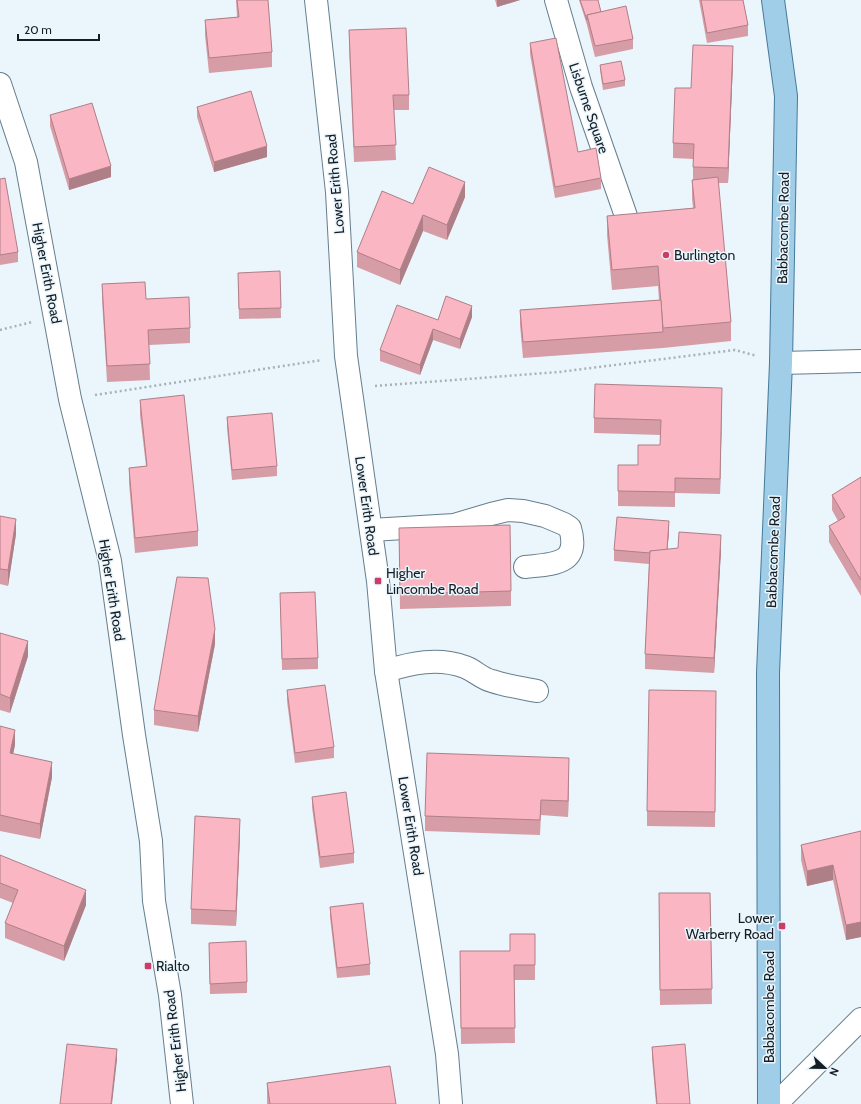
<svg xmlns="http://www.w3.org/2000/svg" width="861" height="1104" font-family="Cabin,sans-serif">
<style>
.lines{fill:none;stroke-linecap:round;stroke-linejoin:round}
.minor-casing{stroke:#657e8e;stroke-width:24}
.major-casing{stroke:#457a9a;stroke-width:24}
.path{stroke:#a7b1b8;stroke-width:2.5;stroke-dasharray:2 3;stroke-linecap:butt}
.minor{stroke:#fff;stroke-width:22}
.major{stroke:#a0cde8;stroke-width:22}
.wall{fill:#d79da7}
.shaded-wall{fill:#af7f88}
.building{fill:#fab6c2;stroke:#af7f88}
.poi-dot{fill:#cb3d67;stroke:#eaf5fc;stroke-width:1.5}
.labels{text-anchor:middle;stroke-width:3;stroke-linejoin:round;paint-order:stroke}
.street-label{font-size:14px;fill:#141d24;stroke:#eaf5fc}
.poi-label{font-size:14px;fill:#141d24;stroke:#eaf5fc;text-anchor:start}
</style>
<rect width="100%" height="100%" fill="#eaf5fc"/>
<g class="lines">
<defs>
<g id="minor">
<polyline points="316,0 337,192 346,356 378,581 386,671 447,1054 451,1104"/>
<polyline points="556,0 581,87 626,216"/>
<polyline points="0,84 26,162 70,399 110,561 134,735 151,841 154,901 170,995 182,1104"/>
<polyline points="781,363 861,361"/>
<path d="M371 530 454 525 491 514 508 510 523 511 545 516 564 524 570 528C581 566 551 564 525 567"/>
<path d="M386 671C411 663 438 657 465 667 474 670 482 679 492 681 507 686 522 688 537 691"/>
<polyline points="776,1104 861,1019"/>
</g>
<polyline id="major" points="769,1104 768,673 781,363 786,96 773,0"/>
</defs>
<!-- minor casing -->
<use href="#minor" class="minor-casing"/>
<!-- major casing -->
<use href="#major" class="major-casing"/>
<!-- path -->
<g class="path">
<polyline points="0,330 32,322"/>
<polyline points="375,386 559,372 735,350 757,356"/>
<polyline points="95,395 322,360"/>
</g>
<!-- minor -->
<use href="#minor" class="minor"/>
<!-- major -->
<use href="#major" class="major"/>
</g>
<!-- wall -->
<g class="wall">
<polygon points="236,0 268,0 272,52 272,67 209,73 205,35 205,20 237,17"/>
<polygon points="495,0 520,0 497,7"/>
<polygon points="579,0 598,0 601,12 633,39 633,49 595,57 587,25"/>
<polygon points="699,0 743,0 748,25 748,36 707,43"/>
<polygon points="349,30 409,95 409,110 394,110 396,160 354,162 349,46"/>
<polygon points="530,43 578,152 601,178 601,189 555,198 530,54"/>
<polygon points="733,62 728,183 718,183 731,322 731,341 663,348 523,358 520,325 520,310 659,300 658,286 612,290 607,235 607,216 693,208 692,199 692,180 693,180 693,159 673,158 673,143 691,88"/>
<polygon points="600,65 625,80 625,86 603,90 600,70"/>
<polygon points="197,107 267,157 214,172 197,117"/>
<polygon points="50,115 111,177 69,190 50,126"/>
<polygon points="0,179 18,252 18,262 0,265"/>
<polygon points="465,197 447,240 423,231 400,285 357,267 357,252 413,204"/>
<polygon points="280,271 281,318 239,319 238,283"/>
<polygon points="102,284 146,299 190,328 190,343 149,345 150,380 107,382 102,299"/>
<polygon points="472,317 460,349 433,340 420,375 380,361 380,350 438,320"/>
<polygon points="140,400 198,531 198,546 135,553 129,483 129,468 146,466 140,415"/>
<polygon points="722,403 720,494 675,493 675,507 618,506 618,491 638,465 660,445 661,435 594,433 594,418"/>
<polygon points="227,417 277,466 277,476 232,480 227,428"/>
<polygon points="861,477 861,596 829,542 829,526 838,521 832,510 832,495"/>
<polygon points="0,516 16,534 8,586 0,584"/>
<polygon points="399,528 511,591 511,606 400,609"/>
<polygon points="669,532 667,549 721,550 714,673 645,669 645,654 649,564 614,561 614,550"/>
<polygon points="280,593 318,658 318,669 282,670"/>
<polygon points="0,633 28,656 10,713 0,710"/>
<polygon points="215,644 198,732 154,725 154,710"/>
<polygon points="287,690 334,747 334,758 295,763 287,701"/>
<polygon points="716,691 715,827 647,826 647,811"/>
<polygon points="0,726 15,745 13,754 52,777 40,839 0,831"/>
<polygon points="569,774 568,817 541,815 540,835 425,831 425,816"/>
<polygon points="312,797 354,853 354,863 320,868 312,807"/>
<polygon points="861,831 861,937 846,940 833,880 807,886 801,860 801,845"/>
<polygon points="240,834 236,926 191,924 191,909"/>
<polygon points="0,855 86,905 64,961 5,938 5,923 13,903 0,898"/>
<polygon points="659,893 710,893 712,1004 660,1005"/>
<polygon points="330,907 370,964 370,975 337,978 330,917"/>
<polygon points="535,934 535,980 514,980 515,1043 461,1044 460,951 510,951"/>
<polygon points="209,943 247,982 247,993 210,994"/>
<polygon points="652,1047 690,1104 656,1104 652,1058"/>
<polygon points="267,1083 396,1104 267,1104"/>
</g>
<!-- shaded-wall -->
<g class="shaded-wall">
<polygon points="497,0 520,0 497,7"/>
<polygon points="733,46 733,62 728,183 728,168"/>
<polygon points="267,146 267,157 214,172 214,162"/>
<polygon points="111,166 111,177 69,190 69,179"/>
<polygon points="465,182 465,197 447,240 447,225"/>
<polygon points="423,215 423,231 400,285 400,270"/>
<polygon points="472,306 472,317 460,349 460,339"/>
<polygon points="433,329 433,340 420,375 420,365"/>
<polygon points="722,388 722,403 720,494 720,479"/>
<polygon points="16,519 16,534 8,586 8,570"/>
<polygon points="669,521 669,532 666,565 666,554"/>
<polygon points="721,535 721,550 714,673 714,658"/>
<polygon points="215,629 215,644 198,732 198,716"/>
<polygon points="28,641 28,656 10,713 10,698"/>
<polygon points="15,730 15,745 10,768 10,753"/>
<polygon points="569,758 569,774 568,817 568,801"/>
<polygon points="52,762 52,777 40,839 40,824"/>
<polygon points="240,819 240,834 236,926 236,911"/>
<polygon points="833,865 833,880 807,886 807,871"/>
<polygon points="86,890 86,905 64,961 64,946"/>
<polygon points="861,922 861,937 846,940 846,925"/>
<polygon points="117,1049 117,1060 112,1104 111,1104"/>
</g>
<!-- building -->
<g class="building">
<polygon points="237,0 268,0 272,52 209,58 205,20 239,17"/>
<polygon points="580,0 598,0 601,12 587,15 587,20"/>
<polygon points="701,0 743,0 748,25 707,33"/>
<polygon points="626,6 633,39 595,46 587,15"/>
<polygon points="406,28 409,95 393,95 396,145 354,147 349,30"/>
<polygon points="556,38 578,152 596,148 601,178 555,187 530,43"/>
<polygon points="693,45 733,46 728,168 693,167 694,144 673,143 675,88 691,88"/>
<polygon points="621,61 625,80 603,84 600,65"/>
<polygon points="251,91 267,146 214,162 197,107"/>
<polygon points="92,103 111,166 69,179 50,115"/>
<polygon points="429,167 465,182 447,225 423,215 400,270 357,252 382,191 413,204"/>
<polygon points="718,177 731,322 663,328 658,266 612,270 607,216 695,208 692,180"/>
<polygon points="5,178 18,252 0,255 0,179"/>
<polygon points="280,271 281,308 239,309 238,273"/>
<polygon points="145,282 146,299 189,297 190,328 148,330 150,364 107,366 102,284"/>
<polygon points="446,296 472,306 460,339 433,329 420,365 380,350 397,305 438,320"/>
<polygon points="661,300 663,332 523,342 520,310"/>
<polygon points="595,384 722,388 720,479 675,478 675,492 618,491 618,465 638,465 638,445 660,445 661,420 594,418"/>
<polygon points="184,395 198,531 135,538 129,468 147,466 140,400"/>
<polygon points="272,413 277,466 232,470 227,417"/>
<polygon points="861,477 861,580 829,526 845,517 832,495"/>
<polygon points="0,516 16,519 8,570 0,569"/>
<polygon points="617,517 669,521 667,550 650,551 650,553 614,550"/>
<polygon points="510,525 511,591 400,594 399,528"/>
<polygon points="679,532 721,535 714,658 645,654 650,551 678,548"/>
<polygon points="177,577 208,578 215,629 198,716 154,710"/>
<polygon points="315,592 318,658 282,659 280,593"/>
<polygon points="0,633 28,641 10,698 0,694"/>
<polygon points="325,685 334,747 295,753 287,690"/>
<polygon points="649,690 716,691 715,812 647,811"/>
<polygon points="0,726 15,730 10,753 52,762 40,824 0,815"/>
<polygon points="427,753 569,758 568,801 541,800 540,820 425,816"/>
<polygon points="346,792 354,853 320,857 312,797"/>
<polygon points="195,816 240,819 236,911 191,909"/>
<polygon points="861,831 861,922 846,925 833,865 807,871 801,845"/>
<polygon points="0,855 86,890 64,946 5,923 18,890 0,883"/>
<polygon points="659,893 710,893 712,989 660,990"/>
<polygon points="363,903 370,964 337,968 330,907"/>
<polygon points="510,934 535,934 535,965 514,965 515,1028 461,1028 460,951 510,951"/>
<polygon points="246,941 247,982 210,984 209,943"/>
<polygon points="67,1044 117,1049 111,1104 60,1104"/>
<polygon points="685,1044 690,1104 657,1104 652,1047"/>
<polygon points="390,1066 396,1104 270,1104 267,1083"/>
</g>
<!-- markers -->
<g class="poi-dot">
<circle cx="666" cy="255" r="4"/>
<rect x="374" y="577" width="8" height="8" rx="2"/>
<rect x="778" y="922" width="8" height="8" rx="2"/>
<rect x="144" y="962" width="8" height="8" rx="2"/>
</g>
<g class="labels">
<!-- street labels -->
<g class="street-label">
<text transform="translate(589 108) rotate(71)" y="5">Lisburne Square</text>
<text transform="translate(335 184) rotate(-95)" y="5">Lower Erith Road</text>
<text transform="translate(783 228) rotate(-89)" y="5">Babbacombe Road</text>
<text transform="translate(47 273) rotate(79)" y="5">Higher Erith Road</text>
<text transform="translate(367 506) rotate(82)" y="5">Lower Erith Road</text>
<text transform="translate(773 552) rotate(-88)" y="5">Babbacombe Road</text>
<text transform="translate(112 590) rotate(81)" y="5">Higher Erith Road</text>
<text transform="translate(411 826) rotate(81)" y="5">Lower Erith Road</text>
<text transform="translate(769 1007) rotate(-90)" y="5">Babbacombe Road</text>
<text transform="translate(175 1041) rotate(-97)" y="5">Higher Erith Road</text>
</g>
<!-- poi labels -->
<g class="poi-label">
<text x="674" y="260">Burlington</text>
<text x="386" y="578">Higher<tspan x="386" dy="16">Lincombe Road</tspan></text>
<text x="774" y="923" text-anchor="end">Lower<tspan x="774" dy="16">Warberry Road</tspan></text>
<text x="156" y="971">Rialto</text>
</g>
</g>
<!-- north arrow -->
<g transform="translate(825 1068) rotate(112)" stroke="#eaf5fc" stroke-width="3" paint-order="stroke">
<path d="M0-3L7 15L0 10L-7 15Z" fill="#141d24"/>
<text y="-6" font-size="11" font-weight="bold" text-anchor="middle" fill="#141d24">N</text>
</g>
<!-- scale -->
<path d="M18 34v6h81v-6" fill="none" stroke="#141d24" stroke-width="2"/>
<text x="24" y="34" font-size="12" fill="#141d24" stroke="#eaf5fc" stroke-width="3" paint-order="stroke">20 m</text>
</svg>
